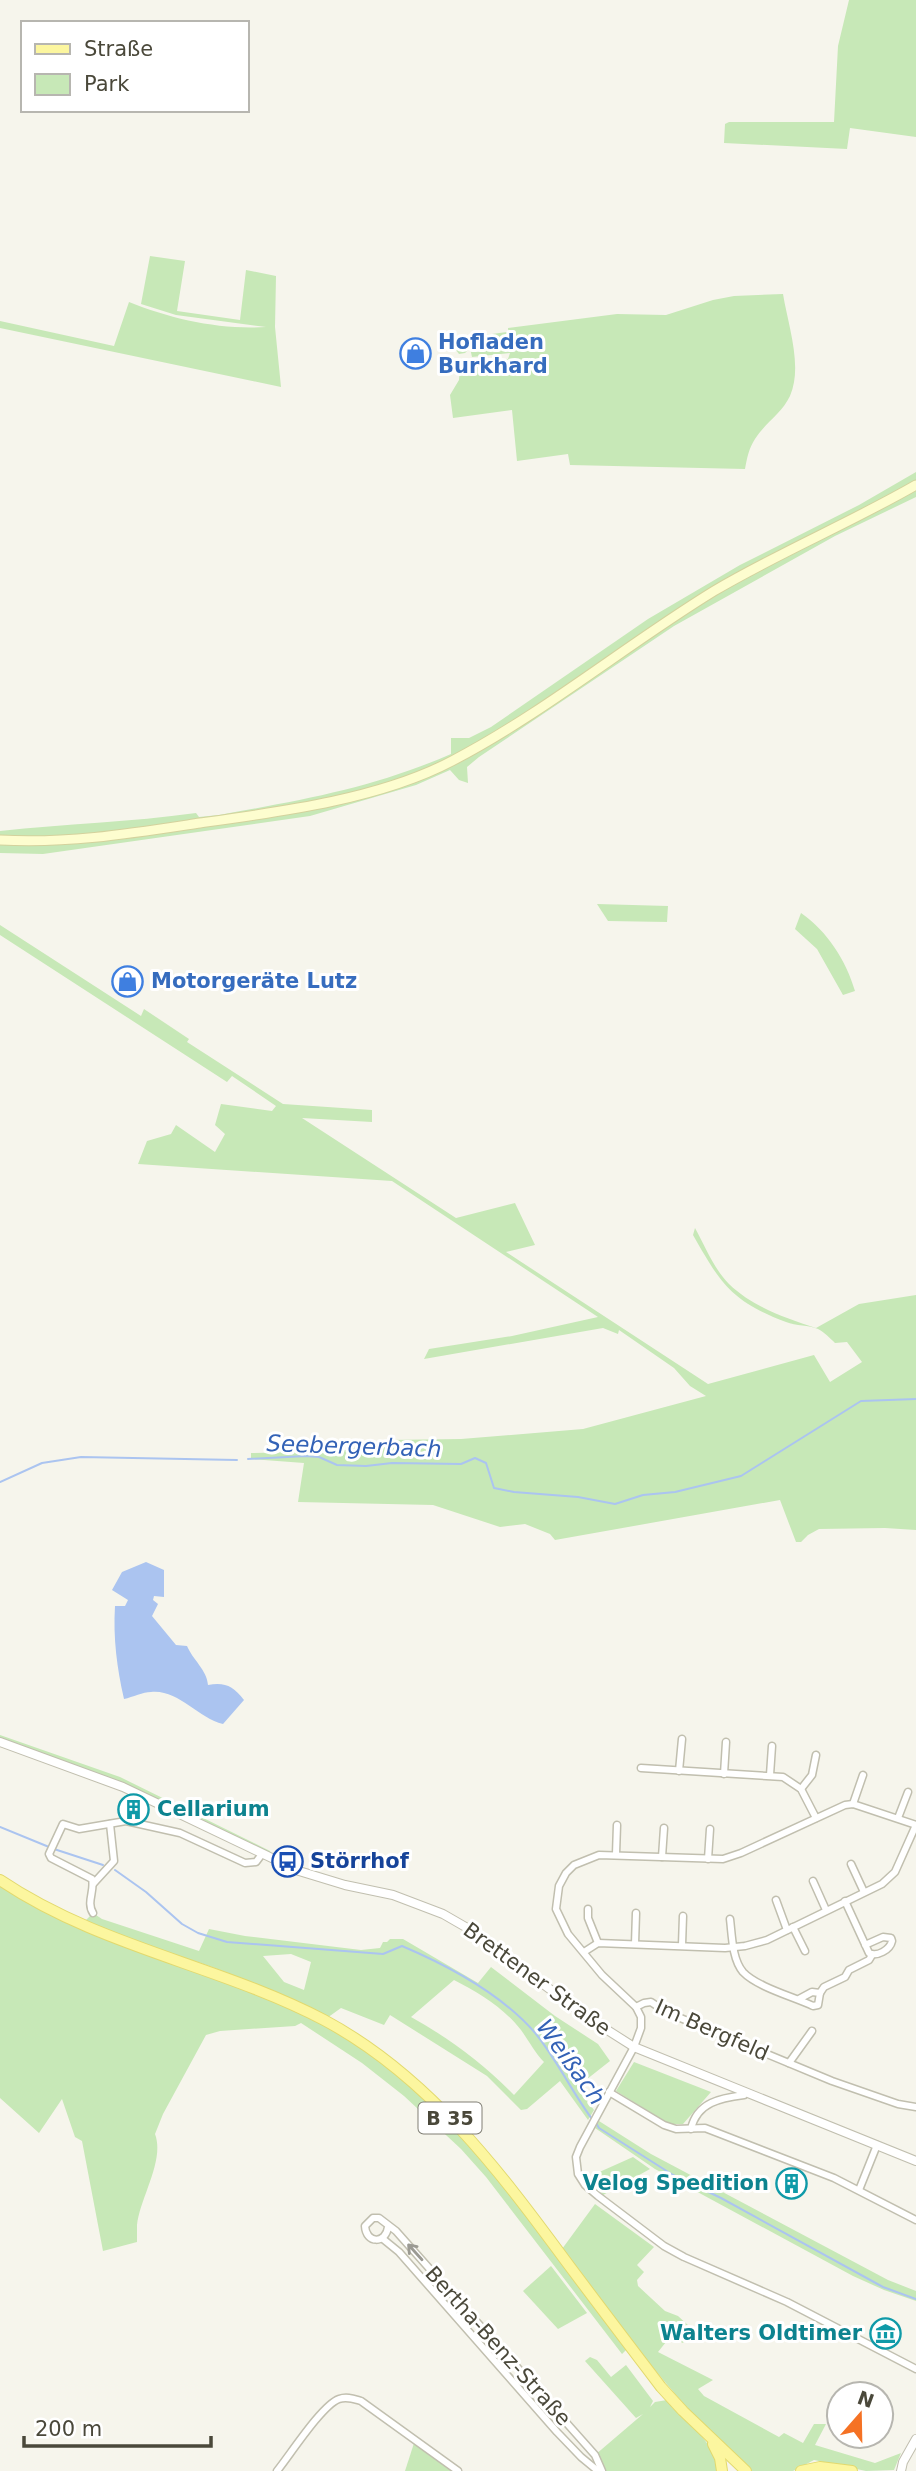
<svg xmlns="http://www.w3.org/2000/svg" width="916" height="2471" font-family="'DejaVu Sans',sans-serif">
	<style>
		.green { fill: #c7e8b7; fill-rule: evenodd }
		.water { fill: #abc4f0 }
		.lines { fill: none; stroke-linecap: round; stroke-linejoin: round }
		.stream { stroke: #abc4f0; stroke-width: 2 }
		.minor-casing { stroke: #c1bfaf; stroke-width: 9 }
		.tertiary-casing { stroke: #c1bfaf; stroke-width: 10 }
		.secondary-casing { stroke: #d4d29d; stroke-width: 11 }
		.primary-casing { stroke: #e2d96e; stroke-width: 12 }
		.minor { stroke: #fff; stroke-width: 6 }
		.tertiary { stroke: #fff; stroke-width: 8 }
		.secondary { stroke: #fdfdcf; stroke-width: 9 }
		.primary { stroke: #fcf69f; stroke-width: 10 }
		.oneway { stroke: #9b9a93 }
		.labels { text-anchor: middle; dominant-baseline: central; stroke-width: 6; stroke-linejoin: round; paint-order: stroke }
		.shield { fill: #fff; stroke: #807f75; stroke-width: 2 }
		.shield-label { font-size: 19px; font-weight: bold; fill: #4a483a }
		.shop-label { font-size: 21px; font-weight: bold; fill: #366cbe; stroke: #fff; text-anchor: start }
		.culture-label { font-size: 21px; font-weight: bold; fill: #0d838f; stroke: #fff; text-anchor: end }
		.transit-label { font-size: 21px; font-weight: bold; fill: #164399; stroke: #fff; text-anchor: start }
		.street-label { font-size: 21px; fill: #4a483a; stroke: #fff }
		.water-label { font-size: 23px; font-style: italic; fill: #3362b6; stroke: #fff }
	</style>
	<rect width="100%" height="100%" fill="#f6f5ec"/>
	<g class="green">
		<polygon points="849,0 916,0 916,137 850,128 847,149 724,143 725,124 729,122 834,122 838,46"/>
		<path d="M 150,256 L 185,261 L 177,311 L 240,320 L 246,270 L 276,276 L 275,327 L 281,387 L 0,328 L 0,321 L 114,346 L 129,302 C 171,319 220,330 266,327 L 176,315 L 141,304 Z"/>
		<path d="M 783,294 C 788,325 803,366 790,396 C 782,413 765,423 755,439 C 749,448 747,458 745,469 L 570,465 L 568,454 L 517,461 L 512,410 L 453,418 L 450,395 L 459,380 L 460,366 L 508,359 L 510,353 L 472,357 L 470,348 L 465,353 L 459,354 L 453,346 L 459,338 L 464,338 L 469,342 L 469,337 L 507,332 L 510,352 L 508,328 L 617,314 L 666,315 L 713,300 L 734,296 Z"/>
		<path d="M 916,472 L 916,497 L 835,536 L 674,626 L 479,757 L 467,767 L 468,783 L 459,780 L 450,770 L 416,785 L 310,816 L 43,854 L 0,853 L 0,840 C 63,844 124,835 186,826 C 276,813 366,799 450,762 L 450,759 L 413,775 L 361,792 L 289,807 L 81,836 L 31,838 L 0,836 L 0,831 C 65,824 131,822 196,813 L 199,817 L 219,815 C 302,800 373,788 451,754 L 451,738 L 469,738 L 491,727 L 648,619 L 740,565 L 859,505 Z"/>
		<polygon points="597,904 668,906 667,922 608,921"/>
		<path d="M 801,913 C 827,931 846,960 855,991 L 843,995 L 817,949 L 795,929 Z"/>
		<path d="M 0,925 L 141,1016 L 144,1009 L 189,1039 L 187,1042 L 283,1104 L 372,1110 L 372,1122 L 302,1118 L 456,1218 L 515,1203 L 535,1245 L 506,1252 L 708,1384 L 814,1355 L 830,1382 L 862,1362 L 847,1342 L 835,1343 C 830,1338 824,1332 818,1329 C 809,1325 796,1326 786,1322 C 731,1301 721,1284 693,1235 L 695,1228 C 705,1246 714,1269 729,1284 C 753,1307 785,1318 816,1328 L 859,1304 L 916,1295 L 916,1530 L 885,1528 L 819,1529 L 808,1535 L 801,1542 L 796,1542 L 780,1500 L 555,1540 L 550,1534 L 525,1524 L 500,1527 L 433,1505 L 298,1502 L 304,1463 L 251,1459 L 251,1453 L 341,1451 L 387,1440 L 461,1439 L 583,1429 L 706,1396 L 690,1386 L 674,1368 L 619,1330 L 618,1334 L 603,1328 L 424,1359 L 429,1349 L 512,1336 L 598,1317 L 392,1181 L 138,1164 L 147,1141 L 171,1134 L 176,1125 L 215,1152 L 225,1134 L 215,1125 L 221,1104 L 272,1111 L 276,1106 L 232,1076 L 227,1082 L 0,935 Z"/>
		<polygon points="0,1735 120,1777 270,1851 271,1854 135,1789 0,1738"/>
		<path d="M 0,1880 L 84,1922 L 93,1913 L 102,1919 L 199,1951 L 209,1929 L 245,1936 L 361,1950 L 380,1948 L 383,1942 L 387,1942 L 390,1939 L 403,1939 L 478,1983 L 491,1967 L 555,2016 L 598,2044 L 610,2061 L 577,2087 L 594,2110 L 588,2120 L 560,2081 L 527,2109 L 521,2110 L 487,2076 L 390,2015 L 384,2025 L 341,2008 L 327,2018 C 284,1995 241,1977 195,1961 L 193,1969 C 238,1986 283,2002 325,2026 C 456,2100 539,2231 627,2349 L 622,2354 L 486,2177 L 461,2149 L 404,2096 L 362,2063 L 301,2023 L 295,2026 L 220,2031 L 206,2035 L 163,2114 L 155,2134 C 165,2160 140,2198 137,2225 C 137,2230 137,2236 137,2242 L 103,2251 L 82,2141 L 75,2137 L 62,2099 L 39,2133 L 0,2098 ZM 291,1954 L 311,1962 L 304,1990 L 284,1982 L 263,1956 ZM 454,1980 C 479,1993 503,2007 521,2030 C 529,2041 535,2053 544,2062 L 514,2095 C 484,2064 449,2038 411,2017 Z"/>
		<polygon points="634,2062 711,2092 683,2124 669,2124 616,2091"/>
		<polygon points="599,2121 651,2154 888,2280 916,2291 916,2301 884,2290 853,2276 655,2169 595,2128"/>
		<polygon points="633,2157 650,2169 603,2195 586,2178"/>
		<path d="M 595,2204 L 654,2247 L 637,2265 L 644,2272 L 637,2280 L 638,2286 L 665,2311 L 678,2316 L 689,2326 L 689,2332 L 683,2343 L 670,2337 L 658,2352 L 713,2380 L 698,2389 L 704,2396 L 779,2437 L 784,2433 L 803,2443 L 814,2424 L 826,2424 L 815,2445 L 875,2463 L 901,2453 L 894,2470 L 866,2471 L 814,2460 L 793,2471 L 752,2471 C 722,2443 691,2414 665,2382 C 628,2339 595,2294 562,2249 Z"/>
		<polygon points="551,2266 587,2313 558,2329 523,2291"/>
		<path d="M 590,2357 L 597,2360 L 611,2377 L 626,2365 L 653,2401 L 650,2407 L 655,2402 L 667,2400 C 687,2420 715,2443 718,2471 L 602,2471 L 595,2455 L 643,2414 L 636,2418 L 585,2361 Z"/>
		<polygon points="415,2440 458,2471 405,2471"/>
	</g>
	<path class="water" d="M 146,1562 L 164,1570 L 164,1597 L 154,1596 L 153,1600 L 158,1604 L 152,1616 L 176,1645 L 187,1646 C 193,1660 207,1670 208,1685 C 225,1682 233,1686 244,1700 L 223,1724 C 198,1718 178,1689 151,1692 C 143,1692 133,1697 124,1699 C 117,1668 113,1638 115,1606 L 125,1606 L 128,1600 L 112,1590 L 122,1572 Z"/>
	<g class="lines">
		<g class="stream">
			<polyline points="248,1459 306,1456 319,1457 337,1465 366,1466 392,1463 461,1464 475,1458 486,1463 494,1488 514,1492 578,1497 615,1504 643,1495 675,1492 741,1476 861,1401 916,1399"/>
			<polyline points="0,1482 42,1463 81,1457 237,1460"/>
			<polyline points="0,1827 49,1847"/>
			<polyline points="54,1849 103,1865"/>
			<path d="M 115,1870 L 146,1892 L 182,1924 L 198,1933 L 227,1942 L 383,1954 L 402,1946 C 449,1966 502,1994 536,2034 C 557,2060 572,2092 592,2119"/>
			<polyline points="596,2123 599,2128 673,2175 721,2198 883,2287 916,2299"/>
		</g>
		<defs>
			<g id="minor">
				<polyline points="641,1768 783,1777 801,1789 816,1818"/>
				<polyline points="679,1771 682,1739"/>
				<polyline points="724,1774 726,1742"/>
				<polyline points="770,1775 772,1746"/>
				<polyline points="801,1789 812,1775 816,1755"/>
				<polyline points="853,1804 863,1775"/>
				<polyline points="898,1818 908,1792"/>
				<polyline points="616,1854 617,1825"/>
				<polyline points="662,1857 664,1828"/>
				<polyline points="708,1859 710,1829"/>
				<polyline points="851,1864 864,1892"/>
				<polyline points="813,1881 826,1910"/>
				<polyline points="93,1884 114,1861 110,1824"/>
				<polyline points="776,1900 787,1930"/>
				<path d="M 845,1901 L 869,1953 C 877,1957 890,1950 892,1941 L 891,1938 L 883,1937 L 865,1945"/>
				<polyline points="588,1909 588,1918 598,1943"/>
				<path d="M 93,1913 C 86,1902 95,1891 92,1879 L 51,1858 L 49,1854 L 63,1824 L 79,1829 L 126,1821 L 180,1833 L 245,1863 L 256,1862 L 262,1854"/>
				<path d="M 730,1919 C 732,1935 732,1959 743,1972 C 757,1987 794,1997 813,2006 L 818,2005 L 820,1993 L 812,1992 L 799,1999"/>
				<polyline points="793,1927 805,1951"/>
				<polyline points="635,1944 636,1913"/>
				<polyline points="682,1945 683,1916"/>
				<polyline points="584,1952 598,1943 725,1948 745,1946 767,1940 882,1884 895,1872 916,1825 853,1804 845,1805 741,1853 723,1859 599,1855 574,1865 566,1873 559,1886 556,1909 568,1934 602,1975 636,2007 641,2017 641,2028 634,2047 580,2147 576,2157 578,2174 585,2185 598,2196 664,2246 684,2257 787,2302 916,2369"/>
				<polyline points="820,1993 824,1987 845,1977 849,1970 869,1960 872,1955"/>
				<polyline points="636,2007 644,2003 651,2002 666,2012 832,2081 898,2104 916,2107"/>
				<polyline points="789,2063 812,2031"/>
				<polyline points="609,2092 664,2125 676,2129 705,2128 834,2178 916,2220"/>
				<path d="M 691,2129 C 697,2102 721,2098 744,2095 L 745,2092"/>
				<polyline points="859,2190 877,2145"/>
				<path d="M 388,2227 C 386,2244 366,2244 365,2226 L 373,2218 L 379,2218 L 396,2231 L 595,2455 L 602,2471"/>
				<polyline points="383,2239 399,2252 557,2432 581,2457 598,2471"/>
				<path d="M 277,2471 C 290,2455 322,2405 339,2399 C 347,2396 354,2399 361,2401 L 458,2471"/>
			</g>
			<g id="tertiary">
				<polyline points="0,1742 123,1787 299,1871 345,1885 393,1895 443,1914 469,1929 590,2019 634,2047 916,2161"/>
				<polyline points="901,2471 903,2462 916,2439"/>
			</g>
			<path id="secondary" d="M 0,840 C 68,844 134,833 200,823 C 280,812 380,799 452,761 C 544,713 626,645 714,591 C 780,552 850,523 916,485"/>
			<g id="primary">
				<path d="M 0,1880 C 99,1947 219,1965 324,2020 C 427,2075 498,2169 565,2260 C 597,2303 629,2345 661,2387 L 683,2411 L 746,2471"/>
				<polyline points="713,2444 720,2458 722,2471"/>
				<polyline points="801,2471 820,2467 852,2471"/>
			</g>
		</defs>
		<use href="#minor" class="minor-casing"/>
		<use href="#tertiary" class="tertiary-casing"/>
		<use href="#secondary" class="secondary-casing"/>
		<use href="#primary" class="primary-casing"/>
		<use href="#minor" class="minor"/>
		<use href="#tertiary" class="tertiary"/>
		<use href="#secondary" class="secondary"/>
		<use href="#primary" class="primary"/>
	</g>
	<defs><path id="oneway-shaft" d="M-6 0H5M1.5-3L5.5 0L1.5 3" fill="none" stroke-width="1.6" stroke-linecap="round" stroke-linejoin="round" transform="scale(1.75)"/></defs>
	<use class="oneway" href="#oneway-shaft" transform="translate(415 2252) rotate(-132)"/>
	<defs>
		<symbol id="shop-ring" viewBox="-11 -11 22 22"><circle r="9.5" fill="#fff" stroke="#3f7fe0" stroke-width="1.5"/><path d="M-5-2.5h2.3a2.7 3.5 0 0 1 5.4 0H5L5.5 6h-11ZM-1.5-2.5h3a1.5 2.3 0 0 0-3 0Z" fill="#3f7fe0"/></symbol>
		<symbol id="building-ring" viewBox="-11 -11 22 22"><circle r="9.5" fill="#fff" stroke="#0f9aa8" stroke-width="1.5"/><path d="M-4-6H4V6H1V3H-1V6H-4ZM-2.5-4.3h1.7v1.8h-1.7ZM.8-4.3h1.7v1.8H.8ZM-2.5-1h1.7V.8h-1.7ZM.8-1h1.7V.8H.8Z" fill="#0f9aa8"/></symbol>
		<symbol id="bus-ring" viewBox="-11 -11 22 22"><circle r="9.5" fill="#fff" stroke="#1a4fb4" stroke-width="1.5"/><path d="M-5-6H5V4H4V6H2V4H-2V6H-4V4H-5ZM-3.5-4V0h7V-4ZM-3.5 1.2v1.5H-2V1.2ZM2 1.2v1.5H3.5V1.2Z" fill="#1a4fb4"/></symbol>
		<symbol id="museum-ring" viewBox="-11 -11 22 22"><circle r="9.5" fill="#fff" stroke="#0f9aa8" stroke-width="1.5"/><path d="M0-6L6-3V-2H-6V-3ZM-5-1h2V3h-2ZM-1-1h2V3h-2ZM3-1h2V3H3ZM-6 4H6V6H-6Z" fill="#0f9aa8"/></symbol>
	</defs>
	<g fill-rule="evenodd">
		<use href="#shop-ring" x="398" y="336" width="35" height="35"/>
		<use href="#shop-ring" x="110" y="964" width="35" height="35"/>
		<use href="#building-ring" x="116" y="1792" width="35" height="35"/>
		<use href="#bus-ring" x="270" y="1844" width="35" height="35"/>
		<use href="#building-ring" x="774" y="2166" width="35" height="35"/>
		<use href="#museum-ring" x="868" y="2316" width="35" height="35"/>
	</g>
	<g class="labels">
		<rect class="shield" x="418.5" y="2102.5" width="63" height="31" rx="5"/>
		<g class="shield-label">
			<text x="450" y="2118">B 35</text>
		</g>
		<g class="shop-label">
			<text x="438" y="342">Hofladen<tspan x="438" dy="24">Burkhard</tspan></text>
			<text x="151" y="981">Motorgeräte Lutz</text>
		</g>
		<g class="culture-label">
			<text x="157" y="1809" text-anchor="start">Cellarium</text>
			<text x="769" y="2183">Velog Spedition</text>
			<text x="862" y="2333">Walters Oldtimer</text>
		</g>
		<g class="transit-label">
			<text x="310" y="1861">Störrhof</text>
		</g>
		<g class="street-label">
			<text transform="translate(537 1979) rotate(36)">Brettener Straße</text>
			<text transform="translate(712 2030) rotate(24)">Im Bergfeld</text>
			<text transform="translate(498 2346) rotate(48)">Bertha-Benz-Straße</text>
		</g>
		<g class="water-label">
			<text transform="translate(354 1446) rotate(2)">Seebergerbach</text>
			<text transform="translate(571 2062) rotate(54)">Weißach</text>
		</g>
	</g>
	<rect x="21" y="21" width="228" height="91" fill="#ffffff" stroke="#b7b6b0" stroke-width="2"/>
	<rect x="35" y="44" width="35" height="10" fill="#fcf69f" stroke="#b7b6b0" stroke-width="2"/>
	<text x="84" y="56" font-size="21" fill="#4a483a">Straße</text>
	<rect x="35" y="74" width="35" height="21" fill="#c7e8b7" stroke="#b7b6b0" stroke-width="2"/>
	<text x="84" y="91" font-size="21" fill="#4a483a">Park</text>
	<g transform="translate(860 2415) rotate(20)"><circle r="33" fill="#ffffff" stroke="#b7b6b0" stroke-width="2"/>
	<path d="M0-5L12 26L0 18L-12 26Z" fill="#f57224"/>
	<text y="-10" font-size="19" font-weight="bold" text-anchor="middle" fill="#4a483a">N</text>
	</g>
	<path d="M24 2436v10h187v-10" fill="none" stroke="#4a483a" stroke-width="3.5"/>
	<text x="35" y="2436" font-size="21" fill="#4a483a" stroke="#ffffff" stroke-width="5" paint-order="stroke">200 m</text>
</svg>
